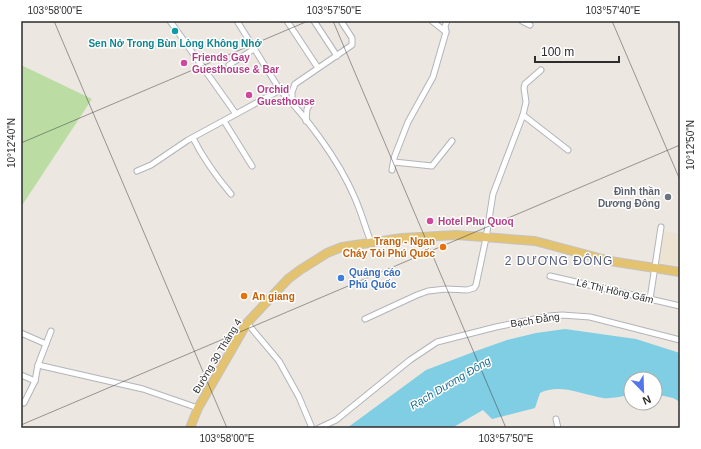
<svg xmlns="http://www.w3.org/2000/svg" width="701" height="449" font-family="Arial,sans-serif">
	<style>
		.education { fill: #ece3d3 }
		.green { fill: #bbdda4 }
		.water { fill: #80cee3 }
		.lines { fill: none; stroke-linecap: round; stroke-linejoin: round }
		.street-casing { stroke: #b2b4bc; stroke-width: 7 }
		.primary-casing { stroke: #c4c4c4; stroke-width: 10 }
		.street { stroke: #fff; stroke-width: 5 }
		.primary { stroke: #e3c270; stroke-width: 8 }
		.ticks { fill: none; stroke: #2d2d2d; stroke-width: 1; stroke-opacity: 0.45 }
		.culture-dot { fill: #0f9aa8; stroke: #fff; stroke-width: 1.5 }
		.hotel-dot { fill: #d1479c; stroke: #fff; stroke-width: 1.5 }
		.worship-dot { fill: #6b7280; stroke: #fff; stroke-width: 1.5 }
		.food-dot { fill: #e8710a; stroke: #fff; stroke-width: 1.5 }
		.shop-dot { fill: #3f7fe0; stroke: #fff; stroke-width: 1.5 }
		.labels { text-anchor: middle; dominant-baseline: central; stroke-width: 3; stroke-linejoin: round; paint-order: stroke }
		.culture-label { font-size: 10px; font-weight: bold; fill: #0d838f; stroke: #fff }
		.hotel-label { font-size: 10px; font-weight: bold; fill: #b23c85; stroke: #fff; text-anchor: start }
		.worship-label { font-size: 10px; font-weight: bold; fill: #5b616d; stroke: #fff; text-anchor: end }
		.food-label { font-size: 10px; font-weight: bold; fill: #c56008; stroke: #fff; text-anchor: end }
		.shop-label { font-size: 10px; font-weight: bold; fill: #366cbe; stroke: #fff; text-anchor: start }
		.street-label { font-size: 10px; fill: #2d2d2d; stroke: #fff }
		.water-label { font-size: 11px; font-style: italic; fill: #1c7092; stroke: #fff }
		.quarter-label { font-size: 12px; letter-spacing: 1px; fill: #515b7a; stroke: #fff }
		.neatline { fill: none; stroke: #2d2d2d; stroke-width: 1.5 }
		.ticks-label { font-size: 10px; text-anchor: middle; fill: #2d2d2d }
	</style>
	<rect width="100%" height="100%" fill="#ede7e1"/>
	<polygon class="education" points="662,231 680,234 680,266 658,263"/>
	<polygon class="green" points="21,65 92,99 21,207"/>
	<path class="water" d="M 565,329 L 636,339 L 680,353 L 680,402 L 673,398 L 655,394 L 655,379 L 631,379 L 631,395 C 622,396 612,399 603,398 C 583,395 560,383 540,393 L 535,408 L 492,419 L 483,410 L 452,428 L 347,428 L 426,370 L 476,351 L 507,340 L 536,333 Z"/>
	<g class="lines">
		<defs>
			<g id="street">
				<path d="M 170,21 L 236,114 L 280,90 C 307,118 338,159 354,196 C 361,211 365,227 371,242"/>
				<polyline points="237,21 280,90"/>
				<polyline points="287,21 318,68"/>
				<polyline points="314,21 337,56"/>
				<polyline points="432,21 446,32"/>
				<polyline points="522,21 530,25"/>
				<polyline points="229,65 254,49"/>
				<polyline points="292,103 292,92 295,84 352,45 352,38 341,21"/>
				<polyline points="523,115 526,102 524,88 525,84 541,70"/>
				<polyline points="224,121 252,166"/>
				<polyline points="306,121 307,109 312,101"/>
				<path d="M 193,138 C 204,160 215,175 231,194"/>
				<polyline points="394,162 432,166 452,141"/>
				<polyline points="392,170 394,158 408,122 433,77 446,32 445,26 447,21"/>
				<polyline points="137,171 151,165 188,140 236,114"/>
				<polyline points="550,276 680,306"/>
				<polyline points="650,299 661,227"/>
				<polyline points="365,319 417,295 428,291 446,289 467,290 474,288 476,285 486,238 493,194 523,115 568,150"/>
				<polyline points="247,323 279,361 299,397 312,428"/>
				<polyline points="21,333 46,344 38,365 35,381 24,403"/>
				<polyline points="46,344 51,331"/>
				<polyline points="38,365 143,389 198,408"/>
				<polyline points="21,375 35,381"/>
				<polyline points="556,419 558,428"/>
				<polyline points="319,428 336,420 410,360 437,342 496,327 549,316 562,315 590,317 680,340"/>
			</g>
			<polyline id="primary" points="190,428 198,408 247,323 288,279 300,270 327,253 342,247 402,238 456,235 535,241 610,261 680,272"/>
		</defs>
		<use href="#street" class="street-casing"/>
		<use href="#primary" class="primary-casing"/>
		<use href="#street" class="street"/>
		<use href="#primary" class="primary"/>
	</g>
	<path class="ticks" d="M 54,21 L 227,428M 333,21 L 506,428M 612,21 L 680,180M 21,143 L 308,21M 21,425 L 680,145M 677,428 L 680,427"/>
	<circle class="culture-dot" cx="175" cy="31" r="4"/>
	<g class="hotel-dot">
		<circle cx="184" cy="63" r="4"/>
		<circle cx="249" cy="95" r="4"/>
		<circle cx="430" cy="221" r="4"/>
	</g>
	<circle class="worship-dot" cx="668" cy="197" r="4"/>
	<g class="food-dot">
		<circle cx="443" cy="247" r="4"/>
		<circle cx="244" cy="296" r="4"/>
	</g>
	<circle class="shop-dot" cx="341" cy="278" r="4"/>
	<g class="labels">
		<g class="culture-label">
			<text x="175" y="43">Sen Nở Trong Bùn Lòng Không Nhớ</text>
		</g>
		<g class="hotel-label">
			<text x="192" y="57">Friends Gay<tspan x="192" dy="12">Guesthouse &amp; Bar</tspan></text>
			<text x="257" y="89">Orchid<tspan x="257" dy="12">Guesthouse</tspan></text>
			<text x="438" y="221">Hotel Phu Quoq</text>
		</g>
		<g class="worship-label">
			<text x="660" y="191">Đình thần<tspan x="660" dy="12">Dương Đông</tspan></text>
		</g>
		<g class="food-label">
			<text x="435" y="241">Trang - Ngan<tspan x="435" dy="12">Cháy Tỏi Phú Quốc</tspan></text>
			<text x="252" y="296" text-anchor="start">An giang</text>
		</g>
		<g class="shop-label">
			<text x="349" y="272">Quảng cáo<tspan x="349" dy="12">Phú Quốc</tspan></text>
		</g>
		<g class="street-label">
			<text transform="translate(615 291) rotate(13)">Lê Thị Hồng Gấm</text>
			<text transform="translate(535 320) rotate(-9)">Bạch Đằng</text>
			<text transform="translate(217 356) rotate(-59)">Đường 30 Tháng 4</text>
		</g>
		<g class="water-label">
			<text transform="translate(450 383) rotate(-31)">Rạch Dương Đông</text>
		</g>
		<g class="quarter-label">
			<text x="559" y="261">2 DƯƠNG ĐÔNG</text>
		</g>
	</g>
	<rect width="701" height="449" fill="none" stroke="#ffffff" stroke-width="44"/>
	<g transform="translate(643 391) rotate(157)"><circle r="19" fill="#ffffff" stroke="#ababab"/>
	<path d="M0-3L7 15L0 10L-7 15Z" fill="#5377e8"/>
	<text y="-6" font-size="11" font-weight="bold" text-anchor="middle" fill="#2d2d2d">N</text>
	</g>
	<path d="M535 56v6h84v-6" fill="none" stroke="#2d2d2d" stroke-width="2"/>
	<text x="541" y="56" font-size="12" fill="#2d2d2d" stroke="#ffffff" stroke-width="3" paint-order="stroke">100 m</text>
	<rect x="22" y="22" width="657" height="405" class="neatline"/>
	<g class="ticks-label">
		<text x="55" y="14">103°58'00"E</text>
		<text x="334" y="14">103°57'50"E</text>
		<text x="613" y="14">103°57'40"E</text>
		<text transform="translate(11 143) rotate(-90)" y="4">10°12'40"N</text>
		<text transform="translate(690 145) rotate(-90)" y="4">10°12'50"N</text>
		<text x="227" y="442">103°58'00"E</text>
		<text x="506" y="442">103°57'50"E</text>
	</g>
</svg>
